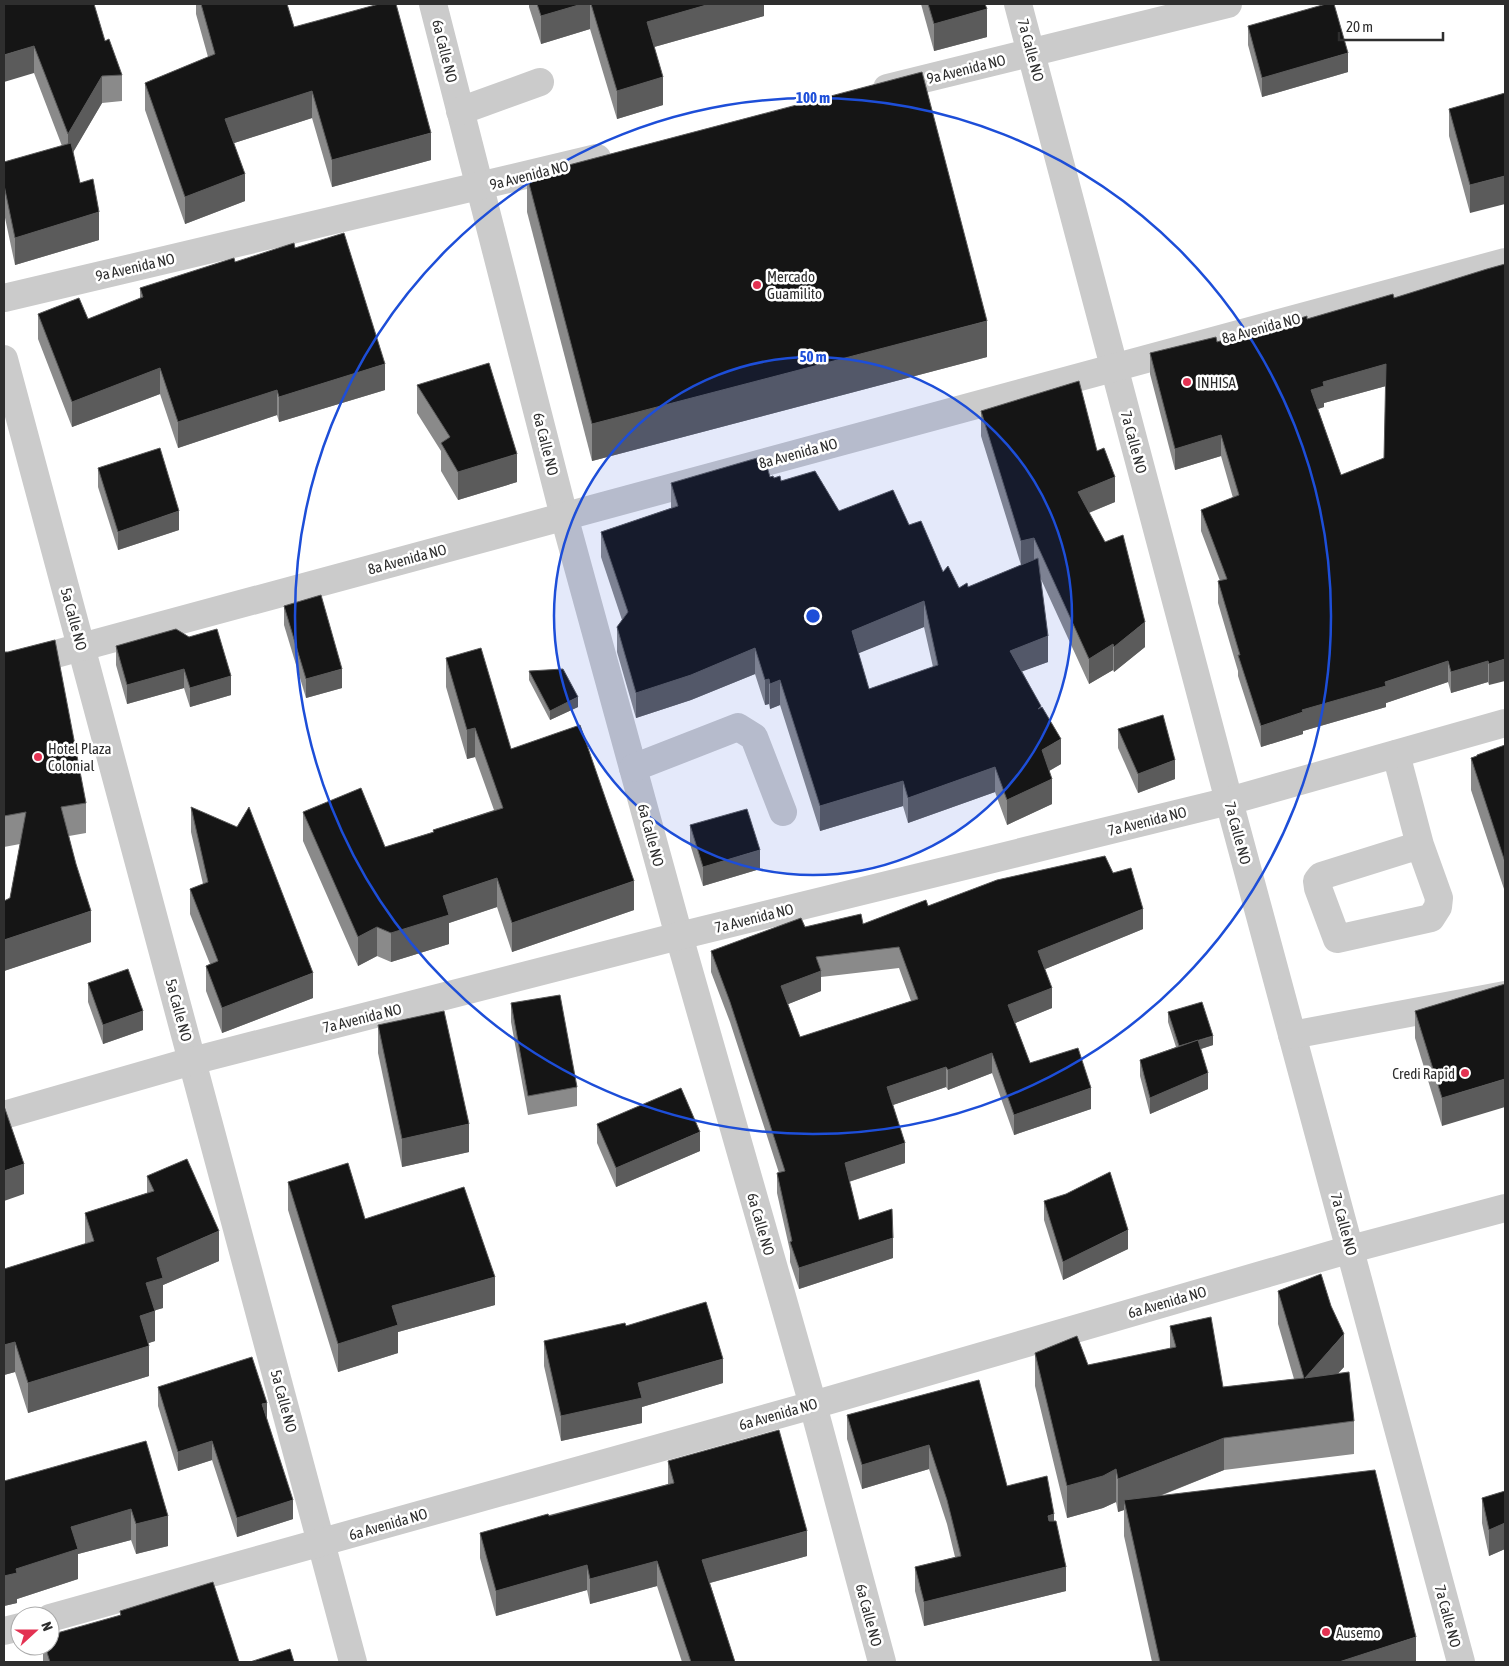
<svg xmlns="http://www.w3.org/2000/svg" width="1509" height="1666" font-family="'Asap Condensed',sans-serif">
	<style>
		.lines { fill: none; stroke-linecap: round; stroke-linejoin: round }
		.minor { stroke: #cbcbcb; stroke-width: 28 }
		.wall { fill: #8a8a8a; fill-rule: evenodd }
		.shaded-wall { fill: #5b5b5b }
		.building { fill: #151515; stroke: #5b5b5b; fill-rule: evenodd }
		.ring { fill: none; stroke: #1d4ed8; stroke-width: 2.5 }
		.poi-dot { fill: #e33252; stroke: #fff; stroke-width: 2 }
		.labels { text-anchor: middle; dominant-baseline: central; stroke-width: 5; stroke-linejoin: round; paint-order: stroke }
		.street-label { font-size: 15px; fill: #2e2e2e; stroke: #fff }
		.poi-label { font-size: 15px; fill: #2e2e2e; stroke: #fff; text-anchor: start }
		.centre { fill: #1d4ed8; stroke: #fff; stroke-width: 2.5 }
		.ring-label { font-size: 15px; text-anchor: middle; font-weight: bold; fill: #1d4ed8; stroke: #fff; stroke-width: 5; stroke-linejoin: round; paint-order: stroke }
	</style>
	<rect width="100%" height="100%" fill="#fff"/>
	<g class="lines">
		<g class="minor">
			<polyline points="433,4 564,516 679,936 813,1405 882,1662"/>
			<polyline points="1018,4 1229,801 1461,1662"/>
			<polyline points="887,88 1228,4"/>
			<polyline points="460,111 540,82"/>
			<polyline points="4,298 597,158"/>
			<polyline points="4,359 353,1662"/>
			<polyline points="4,668 1505,262"/>
			<polyline points="1396,754 1420,845 1439,898 1438,907 1431,918 1337,939 1318,888 1317,881 1321,876 1420,845"/>
			<polyline points="633,768 738,727 754,737 783,812"/>
			<polyline points="1292,1035 1505,995"/>
			<polyline points="4,1115 192,1061 679,936 1229,801 1505,723"/>
			<polyline points="50,1618 813,1405 1351,1249 1505,1208"/>
			<polyline points="4,1631 20,1627"/>
		</g>
	</g>
	<g class="wall">
		<polygon points="4,4 105,41 122,75 122,101 102,103 73,152 80,183 99,240 15,265 4,213 4,162 62,146 34,73"/>
		<polygon points="196,4 287,4 294,27 431,160 332,187 312,118 234,143 245,201 185,224 145,110 145,83 208,57 196,14"/>
		<polygon points="529,4 764,4 764,16 654,47 663,105 617,119 590,29 541,44 529,7"/>
		<polygon points="921,4 985,4 987,37 934,51"/>
		<polygon points="1248,26 1348,72 1262,97 1248,45"/>
		<polygon points="1505,93 1470,213 1449,136 1449,109"/>
		<polygon points="527,176 987,357 592,461 527,212"/>
		<polygon points="295,248 385,390 279,422 277,415 178,448 160,394 72,427 38,339 38,314 88,319 140,299 140,288 235,262"/>
		<path d="M 1505,264 L 1489,685 L 1488,682 L 1451,693 L 1448,682 L 1386,703 L 1386,707 L 1303,731 L 1303,734 L 1261,747 L 1238,676 L 1238,671 L 1218,603 L 1218,581 L 1220,581 L 1201,531 L 1201,510 L 1233,498 L 1221,456 L 1175,470 L 1150,374 L 1150,353 L 1217,342 L 1249,335 L 1307,319 L 1394,298 ZM 1386,386 L 1384,458 L 1341,475 L 1318,409 L 1324,407 L 1324,403 Z"/>
		<polygon points="417,385 517,482 458,500 441,471 441,451 417,413"/>
		<path d="M 981,411 L 1097,451 L 1115,502 L 1089,513 L 1145,647 L 1114,672 L 1113,670 L 1089,684 L 1040,577 L 1048,662 L 1022,671 L 1041,707 L 1061,764 L 1049,771 L 1052,804 L 1007,825 L 995,792 L 908,823 L 903,806 L 820,831 L 780,705 L 770,709 L 769,704 L 765,705 L 755,674 L 691,700 L 636,718 L 617,652 L 617,627 L 622,620 L 601,557 L 601,532 L 671,508 L 671,483 L 770,477 L 781,481 L 839,511 L 909,525 L 943,572 L 959,588 L 968,587 L 1021,565 L 981,436 ZM 924,627 L 933,667 L 869,689 L 858,653 Z"/>
		<polygon points="98,468 179,530 118,550 98,487"/>
		<polygon points="284,606 342,688 306,698 284,625"/>
		<polygon points="116,646 231,676 231,695 190,707 184,688 127,704 116,665"/>
		<polygon points="4,652 86,803 86,833 69,836 91,942 4,971 4,901 10,898 20,844 4,847"/>
		<polygon points="446,658 511,749 634,910 512,952 497,907 449,923 449,944 391,962 377,956 358,966 303,841 303,812 385,847 433,832 433,830 494,810 475,757 467,759 446,687"/>
		<polygon points="529,671 578,707 550,720 529,680"/>
		<polygon points="1118,729 1175,779 1138,793 1118,748"/>
		<polygon points="1505,745 1505,930 1504,925 1504,893 1505,892 1471,790 1471,758"/>
		<polygon points="191,807 313,998 222,1033 206,991 206,966 210,964 190,914 190,889 203,884 191,832"/>
		<polygon points="690,825 760,869 703,886 690,844"/>
		<path d="M 1113,873 L 1143,929 L 1045,969 L 1052,1008 L 1015,1023 L 1030,1063 L 1091,1109 L 1014,1135 L 992,1073 L 948,1090 L 946,1087 L 893,1105 L 905,1163 L 849,1182 L 859,1220 L 893,1258 L 799,1289 L 790,1262 L 790,1251 L 777,1193 L 777,1173 L 779,1173 L 730,1022 L 711,972 L 711,951 L 805,927 L 863,924 L 928,906 ZM 899,968 L 911,1001 L 800,1037 L 788,1004 L 821,991 L 821,977 Z"/>
		<polygon points="88,983 143,1030 103,1044 88,1002"/>
		<polygon points="1505,984 1442,1126 1415,1038 1415,1011"/>
		<polygon points="511,1003 577,1087 577,1106 528,1115 511,1022"/>
		<polygon points="1168,1012 1213,1045 1201,1049 1208,1089 1150,1114 1140,1076 1140,1060 1176,1047 1168,1022"/>
		<polygon points="378,1025 469,1152 402,1167 378,1053"/>
		<polygon points="597,1124 700,1151 616,1187 597,1143"/>
		<polygon points="147,1176 219,1261 163,1285 163,1308 155,1310 155,1341 148,1343 149,1376 28,1413 15,1372 4,1375 4,1269 85,1244 85,1213 147,1193"/>
		<polygon points="288,1182 365,1219 495,1305 398,1332 398,1353 338,1372 288,1210"/>
		<polygon points="1044,1201 1128,1249 1063,1280 1044,1220"/>
		<polygon points="1278,1291 1344,1367 1337,1374 1354,1421 1354,1454 1224,1470 1160,1496 1416,1662 1152,1662 1124,1536 1124,1510 1118,1512 1116,1502 1103,1508 1067,1518 1035,1386 1035,1353 1088,1365 1170,1349 1170,1326 1223,1387 1294,1379 1278,1324"/>
		<polygon points="626,1326 723,1383 642,1407 642,1423 561,1441 544,1366 544,1341"/>
		<polygon points="979,1380 1007,1486 1054,1521 1066,1591 924,1626 915,1591 915,1567 955,1557 947,1524 929,1469 862,1489 847,1439 847,1415"/>
		<polygon points="158,1387 267,1419 293,1519 237,1537 212,1460 178,1471 158,1406"/>
		<polygon points="146,1441 168,1546 136,1554 131,1540 78,1554 78,1579 17,1599 17,1603 4,1606"/>
		<polygon points="668,1461 807,1556 710,1583 735,1662 682,1662 657,1586 590,1604 587,1590 496,1616 480,1558 480,1533 668,1484"/>
		<polygon points="1505,1491 1505,1549 1489,1556 1482,1523 1482,1498"/>
		<polygon points="120,1611 239,1662 43,1662 43,1646 50,1646 120,1615"/>
	</g>
	<g class="shaded-wall">
		<polygon points="582,4 590,4 590,29 541,44 541,16"/>
		<polygon points="710,4 764,4 764,16 647,49 647,22"/>
		<polygon points="987,9 987,37 934,51 934,24"/>
		<polygon points="34,46 34,73 4,82 4,55"/>
		<polygon points="1348,53 1348,72 1262,97 1262,78"/>
		<polygon points="102,76 102,103 68,161 68,134"/>
		<polygon points="663,77 663,105 617,119 617,91"/>
		<polygon points="312,91 312,118 225,146 225,119"/>
		<polygon points="431,133 431,160 332,187 332,160"/>
		<polygon points="245,174 245,201 185,224 185,197"/>
		<polygon points="1505,176 1505,204 1470,213 1470,185"/>
		<polygon points="99,212 99,240 15,265 15,238"/>
		<polygon points="987,321 987,357 592,461 592,424"/>
		<polygon points="385,364 385,390 279,422 279,397"/>
		<polygon points="1386,364 1386,386 1324,403 1324,407 1311,411 1311,390 1323,382"/>
		<polygon points="160,368 160,394 72,427 72,402"/>
		<polygon points="277,390 277,415 178,448 178,422"/>
		<polygon points="1221,435 1221,456 1175,470 1175,449"/>
		<polygon points="517,454 517,482 458,500 458,472"/>
		<polygon points="1115,477 1115,502 1078,517 1078,492"/>
		<polygon points="179,511 179,530 118,550 118,532"/>
		<polygon points="1034,538 1034,563 1021,567 1021,541"/>
		<polygon points="924,601 924,627 852,656 852,631"/>
		<polygon points="1145,622 1145,647 1114,672 1114,647"/>
		<polygon points="1048,636 1048,662 1010,676 1010,651"/>
		<polygon points="1113,644 1113,670 1089,684 1089,659"/>
		<polygon points="755,648 755,674 691,700 636,718 636,693"/>
		<polygon points="1505,659 1505,681 1489,685 1489,664"/>
		<polygon points="1448,661 1448,682 1386,703 1386,707 1303,731 1303,734 1261,747 1261,726 1302,710"/>
		<polygon points="1488,661 1488,682 1451,693 1451,672"/>
		<polygon points="184,669 184,688 127,704 127,685"/>
		<polygon points="342,669 342,688 306,698 306,679"/>
		<polygon points="231,676 231,695 190,707 190,688"/>
		<polygon points="769,679 769,704 765,705 765,680"/>
		<polygon points="780,680 780,705 770,709 770,684"/>
		<polygon points="578,697 578,707 550,720 550,711"/>
		<polygon points="475,728 475,757 467,759 467,730"/>
		<polygon points="1061,739 1061,764 1042,775 1042,750"/>
		<polygon points="1175,760 1175,779 1138,793 1138,774"/>
		<polygon points="995,767 995,792 908,823 908,798"/>
		<polygon points="1052,779 1052,804 1007,825 1007,800"/>
		<polygon points="903,781 903,806 820,831 820,806"/>
		<polygon points="760,850 760,869 703,886 703,867"/>
		<polygon points="497,878 497,907 449,923 449,944 391,962 391,933 443,896"/>
		<polygon points="634,881 634,910 512,952 512,923"/>
		<polygon points="1143,909 1143,929 1038,972 1038,951"/>
		<polygon points="91,911 91,942 4,971 4,940"/>
		<polygon points="377,927 377,956 358,966 358,937"/>
		<polygon points="821,971 821,991 781,1007 781,986"/>
		<polygon points="313,973 313,998 222,1033 222,1008"/>
		<polygon points="1052,988 1052,1008 1008,1026 1008,1005"/>
		<polygon points="143,1011 143,1030 103,1044 103,1025"/>
		<polygon points="1213,1036 1213,1045 1179,1056 1179,1047"/>
		<polygon points="992,1053 992,1073 948,1090 948,1070"/>
		<polygon points="946,1067 946,1087 887,1107 887,1087"/>
		<polygon points="1208,1073 1208,1089 1150,1114 1150,1098"/>
		<polygon points="1505,1079 1505,1107 1442,1126 1442,1098"/>
		<polygon points="1091,1088 1091,1109 1014,1135 1014,1115"/>
		<polygon points="469,1124 469,1152 402,1167 402,1139"/>
		<polygon points="700,1132 700,1151 616,1187 616,1168"/>
		<polygon points="905,1143 905,1163 845,1183 845,1163"/>
		<polygon points="24,1164 24,1194 4,1201 4,1171"/>
		<polygon points="1128,1230 1128,1249 1063,1280 1063,1262"/>
		<polygon points="219,1231 219,1261 163,1285 163,1308 146,1313 146,1283 157,1258"/>
		<polygon points="893,1238 893,1258 799,1289 799,1268"/>
		<polygon points="495,1277 495,1305 398,1332 398,1353 338,1372 338,1344 392,1306"/>
		<polygon points="155,1311 155,1341 140,1346 140,1316"/>
		<polygon points="1344,1334 1344,1367 1305,1410 1305,1378"/>
		<polygon points="15,1342 15,1372 4,1375 4,1345"/>
		<polygon points="149,1346 149,1376 28,1413 28,1383"/>
		<polygon points="723,1359 723,1383 642,1407 642,1423 561,1441 561,1416 638,1383"/>
		<polygon points="267,1403 267,1422 262,1404"/>
		<polygon points="1224,1438 1224,1470 1126,1509 1124,1500 1124,1510 1118,1512 1118,1479"/>
		<polygon points="212,1441 212,1460 178,1471 178,1452"/>
		<polygon points="929,1445 929,1469 862,1489 862,1465"/>
		<polygon points="1116,1469 1116,1502 1103,1508 1067,1518 1067,1486"/>
		<polygon points="293,1500 293,1519 237,1537 237,1518"/>
		<polygon points="131,1509 131,1540 78,1554 78,1579 17,1599 17,1603 4,1606 4,1576 16,1569 71,1527"/>
		<polygon points="1054,1514 1054,1538 1048,1516"/>
		<polygon points="168,1516 168,1546 136,1554 136,1524"/>
		<polygon points="1505,1523 1505,1549 1489,1556 1489,1530"/>
		<polygon points="807,1531 807,1556 702,1585 702,1560"/>
		<polygon points="657,1561 657,1586 590,1604 590,1579"/>
		<polygon points="587,1565 587,1590 496,1616 496,1591"/>
		<polygon points="1066,1567 1066,1591 924,1626 924,1602"/>
		<polygon points="1416,1637 1416,1662 1339,1662"/>
	</g>
	<g class="building">
		<polygon points="4,4 94,4 105,41 109,39 122,75 102,76 68,134 34,46 4,55"/>
		<polygon points="201,4 287,4 294,27 379,4 396,4 431,133 332,160 312,91 225,119 245,174 185,197 145,83 215,54"/>
		<polygon points="537,4 582,4 541,16"/>
		<polygon points="591,4 710,4 647,22 663,77 617,91"/>
		<polygon points="928,4 985,4 987,9 934,24"/>
		<polygon points="1326,4 1334,4 1348,53 1262,78 1248,26"/>
		<polygon points="922,72 987,321 592,424 527,176"/>
		<polygon points="1505,93 1505,176 1470,185 1449,109"/>
		<polygon points="71,143 80,183 93,179 99,212 15,238 4,185 4,162"/>
		<polygon points="344,233 385,364 279,397 277,390 178,422 160,368 72,402 38,314 79,298 88,319 143,297 140,288 234,258 235,262 294,243 295,248"/>
		<path d="M 1505,264 L 1505,659 L 1489,664 L 1488,661 L 1451,672 L 1448,661 L 1385,682 L 1386,686 L 1302,710 L 1303,712 L 1261,726 L 1238,655 L 1240,655 L 1218,581 L 1227,579 L 1201,510 L 1239,495 L 1221,435 L 1175,449 L 1150,353 L 1216,337 L 1217,342 L 1248,332 L 1249,335 L 1307,316 L 1307,319 L 1393,294 L 1394,298 L 1487,269 ZM 1386,364 L 1384,458 L 1341,475 L 1311,390 L 1324,386 L 1323,382 Z"/>
		<polygon points="489,363 517,454 458,472 441,443 450,437 417,385"/>
		<polygon points="1079,381 1097,451 1104,448 1115,477 1078,492 1105,542 1123,535 1145,622 1114,647 1113,644 1089,659 1034,538 1021,541 981,411"/>
		<polygon points="160,448 179,511 118,532 98,468"/>
		<path d="M 764,456 L 770,477 L 773,476 L 774,478 L 780,476 L 781,481 L 815,471 L 839,511 L 893,490 L 909,525 L 921,521 L 943,572 L 948,566 L 959,588 L 967,583 L 968,587 L 1038,558 L 1048,636 L 1010,651 L 1041,706 L 1038,709 L 1042,707 L 1061,739 L 1042,750 L 1052,779 L 1007,800 L 995,767 L 908,798 L 903,781 L 820,806 L 780,680 L 770,684 L 769,679 L 765,680 L 755,648 L 691,675 L 636,693 L 617,627 L 628,612 L 601,532 L 678,506 L 671,483 ZM 924,601 L 938,665 L 869,689 L 852,631 Z"/>
		<polygon points="321,595 342,669 306,679 284,606"/>
		<polygon points="176,629 189,637 217,629 231,676 190,688 184,669 127,685 116,646"/>
		<polygon points="55,640 86,803 61,807 76,864 91,911 4,940 4,901 10,898 26,812 4,816 4,652 8,652"/>
		<polygon points="481,648 511,749 580,725 634,881 512,923 497,878 443,896 449,915 391,933 377,927 358,937 303,812 361,788 385,847 434,832 433,830 503,808 475,728 467,730 446,658"/>
		<polygon points="563,669 578,697 550,711 529,671"/>
		<polygon points="1163,715 1175,760 1138,774 1118,729"/>
		<polygon points="1505,745 1505,862 1471,758 1477,756 1477,755"/>
		<polygon points="191,807 237,827 249,807 313,973 222,1008 206,966 218,961 190,889 208,882"/>
		<polygon points="747,809 760,850 703,867 690,825"/>
		<path d="M 1105,856 L 1113,873 L 1131,868 L 1143,909 L 1038,951 L 1052,988 L 1008,1005 L 1030,1063 L 1078,1048 L 1091,1088 L 1014,1115 L 992,1053 L 948,1070 L 946,1067 L 887,1087 L 905,1143 L 845,1163 L 859,1220 L 892,1209 L 893,1238 L 799,1268 L 790,1242 L 792,1241 L 777,1173 L 785,1171 L 730,1002 L 711,951 L 801,918 L 805,927 L 861,914 L 863,924 L 926,900 L 928,906 L 997,880 ZM 899,947 L 918,999 L 800,1037 L 781,986 L 821,971 L 816,957 Z"/>
		<polygon points="128,969 143,1011 103,1025 88,983"/>
		<polygon points="1505,984 1505,1079 1442,1098 1415,1011"/>
		<polygon points="560,995 577,1087 528,1096 511,1003"/>
		<polygon points="1202,1002 1213,1036 1179,1046 1168,1012"/>
		<polygon points="444,1011 469,1124 402,1139 378,1025"/>
		<polygon points="1198,1040 1208,1073 1150,1098 1140,1060"/>
		<polygon points="681,1088 700,1132 616,1168 597,1124"/>
		<polygon points="4,1106 24,1164 4,1171"/>
		<polygon points="187,1159 219,1231 157,1258 163,1278 146,1283 155,1311 140,1316 149,1346 28,1383 15,1342 4,1345 4,1269 94,1241 85,1213 154,1191 147,1176"/>
		<polygon points="348,1163 365,1219 464,1187 495,1277 392,1306 398,1325 338,1344 288,1182"/>
		<polygon points="1110,1172 1128,1230 1063,1262 1044,1201 1066,1194"/>
		<polygon points="1321,1274 1331,1306 1344,1334 1305,1378 1349,1372 1354,1421 1224,1438 1118,1479 1116,1469 1103,1476 1067,1486 1035,1353 1077,1336 1088,1365 1176,1347 1170,1326 1211,1317 1223,1387 1304,1378 1278,1291"/>
		<polygon points="706,1302 723,1359 638,1383 642,1398 561,1416 544,1341 625,1323 626,1326"/>
		<polygon points="252,1357 267,1403 262,1404 293,1500 237,1518 212,1441 178,1452 158,1387"/>
		<polygon points="979,1380 1007,1486 1047,1476 1054,1514 1048,1516 1049,1521 1056,1521 1066,1567 924,1602 915,1567 961,1556 947,1500 929,1445 862,1465 847,1415"/>
		<polygon points="779,1430 807,1531 702,1560 735,1662 691,1662 657,1561 590,1579 587,1565 496,1591 480,1533 548,1514 549,1516 674,1483 668,1461"/>
		<polygon points="146,1441 168,1516 136,1524 131,1509 71,1527 78,1549 16,1569 17,1573 4,1576 4,1481"/>
		<polygon points="1375,1470 1416,1637 1339,1662 1160,1662 1124,1500"/>
		<polygon points="1505,1491 1505,1523 1489,1530 1482,1498"/>
		<polygon points="213,1582 239,1662 50,1662 45,1646 50,1646 50,1635 121,1615 120,1611"/>
		<polygon points="290,1649 294,1662 250,1662"/>
	</g>
	<circle cx="813" cy="616" r="259" fill="#1d4ed8" fill-opacity=".12"/>
	<g class="ring">
		<circle cx="813" cy="616" r="259"/>
		<circle cx="813" cy="616" r="518"/>
	</g>
	<g class="poi-dot">
		<circle cx="757" cy="285" r="5"/>
		<circle cx="1187" cy="382" r="5"/>
		<circle cx="38" cy="757" r="5"/>
		<circle cx="1465" cy="1073" r="5"/>
		<circle cx="1326" cy="1632" r="5"/>
	</g>
	<g class="labels">
		<g class="street-label">
			<text transform="translate(1031 50) rotate(75)">7a Calle NO</text>
			<text transform="translate(445 51) rotate(76)">6a Calle NO</text>
			<text transform="translate(966 69) rotate(-14)">9a Avenida NO</text>
			<text transform="translate(529 175) rotate(-14)">9a Avenida NO</text>
			<text transform="translate(135 267) rotate(-13)">9a Avenida NO</text>
			<text transform="translate(1261 328) rotate(-15)">8a Avenida NO</text>
			<text transform="translate(1134 442) rotate(75)">7a Calle NO</text>
			<text transform="translate(546 444) rotate(76)">6a Calle NO</text>
			<text transform="translate(798 453) rotate(-15)">8a Avenida NO</text>
			<text transform="translate(407 559) rotate(-15)">8a Avenida NO</text>
			<text transform="translate(74 619) rotate(75)">5a Calle NO</text>
			<text transform="translate(1147 821) rotate(-14)">7a Avenida NO</text>
			<text transform="translate(1238 833) rotate(75)">7a Calle NO</text>
			<text transform="translate(651 835) rotate(75)">6a Calle NO</text>
			<text transform="translate(754 918) rotate(-14)">7a Avenida NO</text>
			<text transform="translate(179 1010) rotate(75)">5a Calle NO</text>
			<text transform="translate(362 1018) rotate(-14)">7a Avenida NO</text>
			<text transform="translate(761 1224) rotate(74)">6a Calle NO</text>
			<text transform="translate(1344 1224) rotate(75)">7a Calle NO</text>
			<text transform="translate(1167 1302) rotate(-16)">6a Avenida NO</text>
			<text transform="translate(284 1401) rotate(75)">5a Calle NO</text>
			<text transform="translate(778 1414) rotate(-16)">6a Avenida NO</text>
			<text transform="translate(388 1524) rotate(-16)">6a Avenida NO</text>
			<text transform="translate(869 1615) rotate(75)">6a Calle NO</text>
			<text transform="translate(1448 1616) rotate(75)">7a Calle NO</text>
		</g>
		<g class="poi-label">
			<text x="767" y="276">Mercado<tspan x="767" dy="17">Guamilito</tspan></text>
			<text x="1197" y="382">INHISA</text>
			<text x="48" y="748">Hotel Plaza<tspan x="48" dy="17">Colonial</tspan></text>
			<text x="1455" y="1073" text-anchor="end">Credi Rapid</text>
			<text x="1336" y="1632">Ausemo</text>
		</g>
	</g>
	<circle cx="813" cy="616" r="8" class="centre"/>
	<g class="ring-label">
		<text x="813" y="103">100 m</text>
		<text x="813" y="362">50 m</text>
	</g>
	<rect width="1509" height="1666" fill="none" stroke="#2e2e2e" stroke-width="10"/>
	<g transform="translate(35 1631) rotate(69)"><circle r="24" fill="#ffffff" stroke="#ababab"/>
	<path d="M0-4L9 19L0 12L-9 19Z" fill="#e33252"/>
	<text y="-8" font-size="14" font-weight="bold" text-anchor="middle" fill="#2e2e2e">N</text>
	</g>
	<path d="M1339 32v8h104v-8" fill="none" stroke="#2e2e2e" stroke-width="2.5"/>
	<text x="1346" y="32" font-size="15" fill="#2e2e2e" stroke="#ffffff" stroke-width="4" paint-order="stroke">20 m</text>
</svg>
